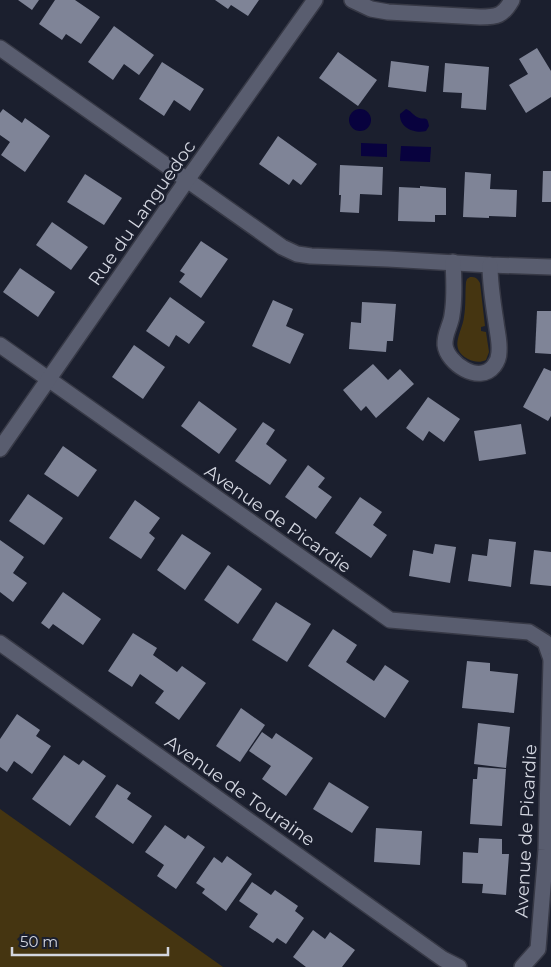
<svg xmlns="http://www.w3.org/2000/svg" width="551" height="967" font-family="Montserrat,sans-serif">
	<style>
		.green { fill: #453511 }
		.water { fill: #08023e }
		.building { fill: #7f8497 }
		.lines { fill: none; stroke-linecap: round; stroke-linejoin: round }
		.minor-casing { stroke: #373946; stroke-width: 18 }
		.minor { stroke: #595d6f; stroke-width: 15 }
		.labels { text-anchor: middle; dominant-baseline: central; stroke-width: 5; stroke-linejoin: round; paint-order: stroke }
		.street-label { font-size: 18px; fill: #d3d6e0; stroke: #1b1f2e }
	</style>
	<rect width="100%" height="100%" fill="#1b1f2e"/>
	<g class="green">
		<path d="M 470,277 C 476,277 477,278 480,283 L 485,326 L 481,327 L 481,331 L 486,332 L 489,352 L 486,360 C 480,363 474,362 468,359 C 448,348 462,333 464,317 C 466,306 465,293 466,282 L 467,279 Z"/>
		<polygon points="0,809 223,967 0,967"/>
	</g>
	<g class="water">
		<circle cx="360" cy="120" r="11"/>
		<path d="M 406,109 C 411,111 412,114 417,117 C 424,121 427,114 429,126 L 426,131 C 415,134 399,128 400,114 Z"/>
		<polygon points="361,143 387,144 387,157 361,156"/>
		<polygon points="401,146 431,147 430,162 400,161"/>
	</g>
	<g class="building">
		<polygon points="18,0 39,0 32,10"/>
		<polygon points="55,0 75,0 100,17 81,44 66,34 62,40 39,24"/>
		<polygon points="215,0 259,0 248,16 231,5 228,9"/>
		<polygon points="114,26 154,55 139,75 124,64 113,80 88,62"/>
		<polygon points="537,48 551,71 551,97 526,113 509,85 528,74 519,59"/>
		<polygon points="338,52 377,80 358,106 319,78"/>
		<polygon points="391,61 429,66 426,92 388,87"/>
		<polygon points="162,62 204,89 190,111 174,100 164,116 139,99"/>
		<polygon points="445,63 489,67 486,110 461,108 462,93 443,92"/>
		<polygon points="3,109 22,123 25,118 50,136 25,172 1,155 10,142 0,135 0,113"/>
		<polygon points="278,136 317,164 301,185 293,179 289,185 259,164"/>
		<polygon points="340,165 383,167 382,195 360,194 359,213 340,212 341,195 339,195"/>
		<polygon points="543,171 551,171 551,202 542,202"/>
		<polygon points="465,172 491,174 490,189 517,190 516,217 489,216 489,218 463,217"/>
		<polygon points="85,174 122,198 104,225 67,202"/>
		<polygon points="420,186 446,188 446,215 435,215 435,222 398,221 399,187 420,188"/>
		<polygon points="52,222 88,247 71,270 36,245"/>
		<polygon points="201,241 228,259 201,298 179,282 185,274 180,271"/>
		<polygon points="20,268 55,292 38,317 3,292"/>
		<polygon points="170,297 205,322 189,344 176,335 169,347 146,331"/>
		<polygon points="273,300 293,309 286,326 304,334 290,364 252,346"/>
		<polygon points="362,302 396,304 393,341 387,341 386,352 349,349 351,322 361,323"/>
		<polygon points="537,311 551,311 551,354 535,353"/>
		<polygon points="134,345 165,367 143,399 112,377"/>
		<polygon points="373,364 388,380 400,369 414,384 376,418 366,406 361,411 343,390"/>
		<polygon points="544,368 551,371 551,416 548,421 523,407"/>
		<polygon points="428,397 460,419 444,442 429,431 423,441 406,428"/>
		<polygon points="199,401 237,429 219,454 181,426"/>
		<polygon points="263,422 275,430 266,444 287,460 270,485 235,461"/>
		<polygon points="521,424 526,454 479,461 474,431"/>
		<polygon points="63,446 97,470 78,497 44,474"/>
		<polygon points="308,465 325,478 318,487 332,497 316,519 285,497"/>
		<polygon points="28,494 63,518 44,545 9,521"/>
		<polygon points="360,497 382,512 373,525 387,535 371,558 335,533"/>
		<polygon points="135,500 160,518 149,533 155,538 141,559 109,538"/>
		<polygon points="182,534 211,553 185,590 157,570"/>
		<polygon points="489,539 516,542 511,587 468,581 472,554 487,556"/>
		<polygon points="0,540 24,557 13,573 27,583 13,602 0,592"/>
		<polygon points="435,544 456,547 450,583 409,576 413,550 433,554"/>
		<polygon points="534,550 551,552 551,586 530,584"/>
		<polygon points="228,565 262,589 238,624 204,600"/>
		<polygon points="63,592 101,619 83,645 53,624 49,629 41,623"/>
		<polygon points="276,602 311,624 287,662 252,640"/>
		<polygon points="333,629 357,645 346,662 374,681 385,665 409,681 385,718 308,666"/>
		<polygon points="133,633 157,648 153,655 177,672 182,666 206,683 179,720 155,703 164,691 140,674 132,687 108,671"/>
		<polygon points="467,661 490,663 490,671 518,674 514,713 462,708"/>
		<polygon points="241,708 265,725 240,762 216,746"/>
		<polygon points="17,714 40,730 36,736 51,746 32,774 14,761 7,772 0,767 0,739"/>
		<polygon points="478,723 510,727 506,768 474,764"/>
		<polygon points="262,732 272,739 276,733 313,758 286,796 262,779 271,766 249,751"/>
		<polygon points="64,755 79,765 83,760 106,776 70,826 32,799"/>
		<polygon points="478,767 506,769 502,826 470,824 473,779 477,779"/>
		<polygon points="329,782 369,807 352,833 313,809"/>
		<polygon points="117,784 131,793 127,799 152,816 133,844 95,817"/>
		<polygon points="165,825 185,839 188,835 205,847 176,889 157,876 164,865 145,852"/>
		<polygon points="376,828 422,831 420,865 374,862"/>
		<polygon points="479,838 502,839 502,854 509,854 506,895 482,893 483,884 462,883 463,852 478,853"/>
		<polygon points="227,856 252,874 226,911 202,893 205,889 196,883 214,857 222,863"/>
		<polygon points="252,882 271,895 275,890 298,906 295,911 304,918 286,944 277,938 273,943 249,927 258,914 239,901"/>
		<polygon points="313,930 325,939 330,932 355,950 342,967 306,967 293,957"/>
	</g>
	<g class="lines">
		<defs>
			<g id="minor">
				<path d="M 352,0 L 371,9 L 388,12 L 480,17 C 497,17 503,16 512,0"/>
				<polyline points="0,48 282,247 297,254 311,256 388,259 490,265 551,267"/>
				<path d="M 453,262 C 454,279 455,298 452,315 C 451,325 444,334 445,345 C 447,363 479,385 494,366 C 497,362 499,357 499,352 C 500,342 497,331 496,322 C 493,303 490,284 490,265"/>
				<polyline points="0,345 390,620 529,632 545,642 551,659"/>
				<polyline points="0,449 187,180 315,0"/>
				<polyline points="0,643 443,959 459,967"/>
				<polyline points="522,967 538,949 546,850 551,661"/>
			</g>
		</defs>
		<use href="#minor" class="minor-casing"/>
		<use href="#minor" class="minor"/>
	</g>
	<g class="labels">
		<g class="street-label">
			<text transform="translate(142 213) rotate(-55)">Rue du Languedoc</text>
			<text transform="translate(278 519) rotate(35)">Avenue de Picardie</text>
			<text transform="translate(240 791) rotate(35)">Avenue de Touraine</text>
			<text transform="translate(526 831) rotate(-87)">Avenue de Picardie</text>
		</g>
	</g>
	<path d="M12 947v8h156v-8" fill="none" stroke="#d3d6e0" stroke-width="2.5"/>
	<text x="20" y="947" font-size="15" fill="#d3d6e0" stroke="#1b1f2e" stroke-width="4" paint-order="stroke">50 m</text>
</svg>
